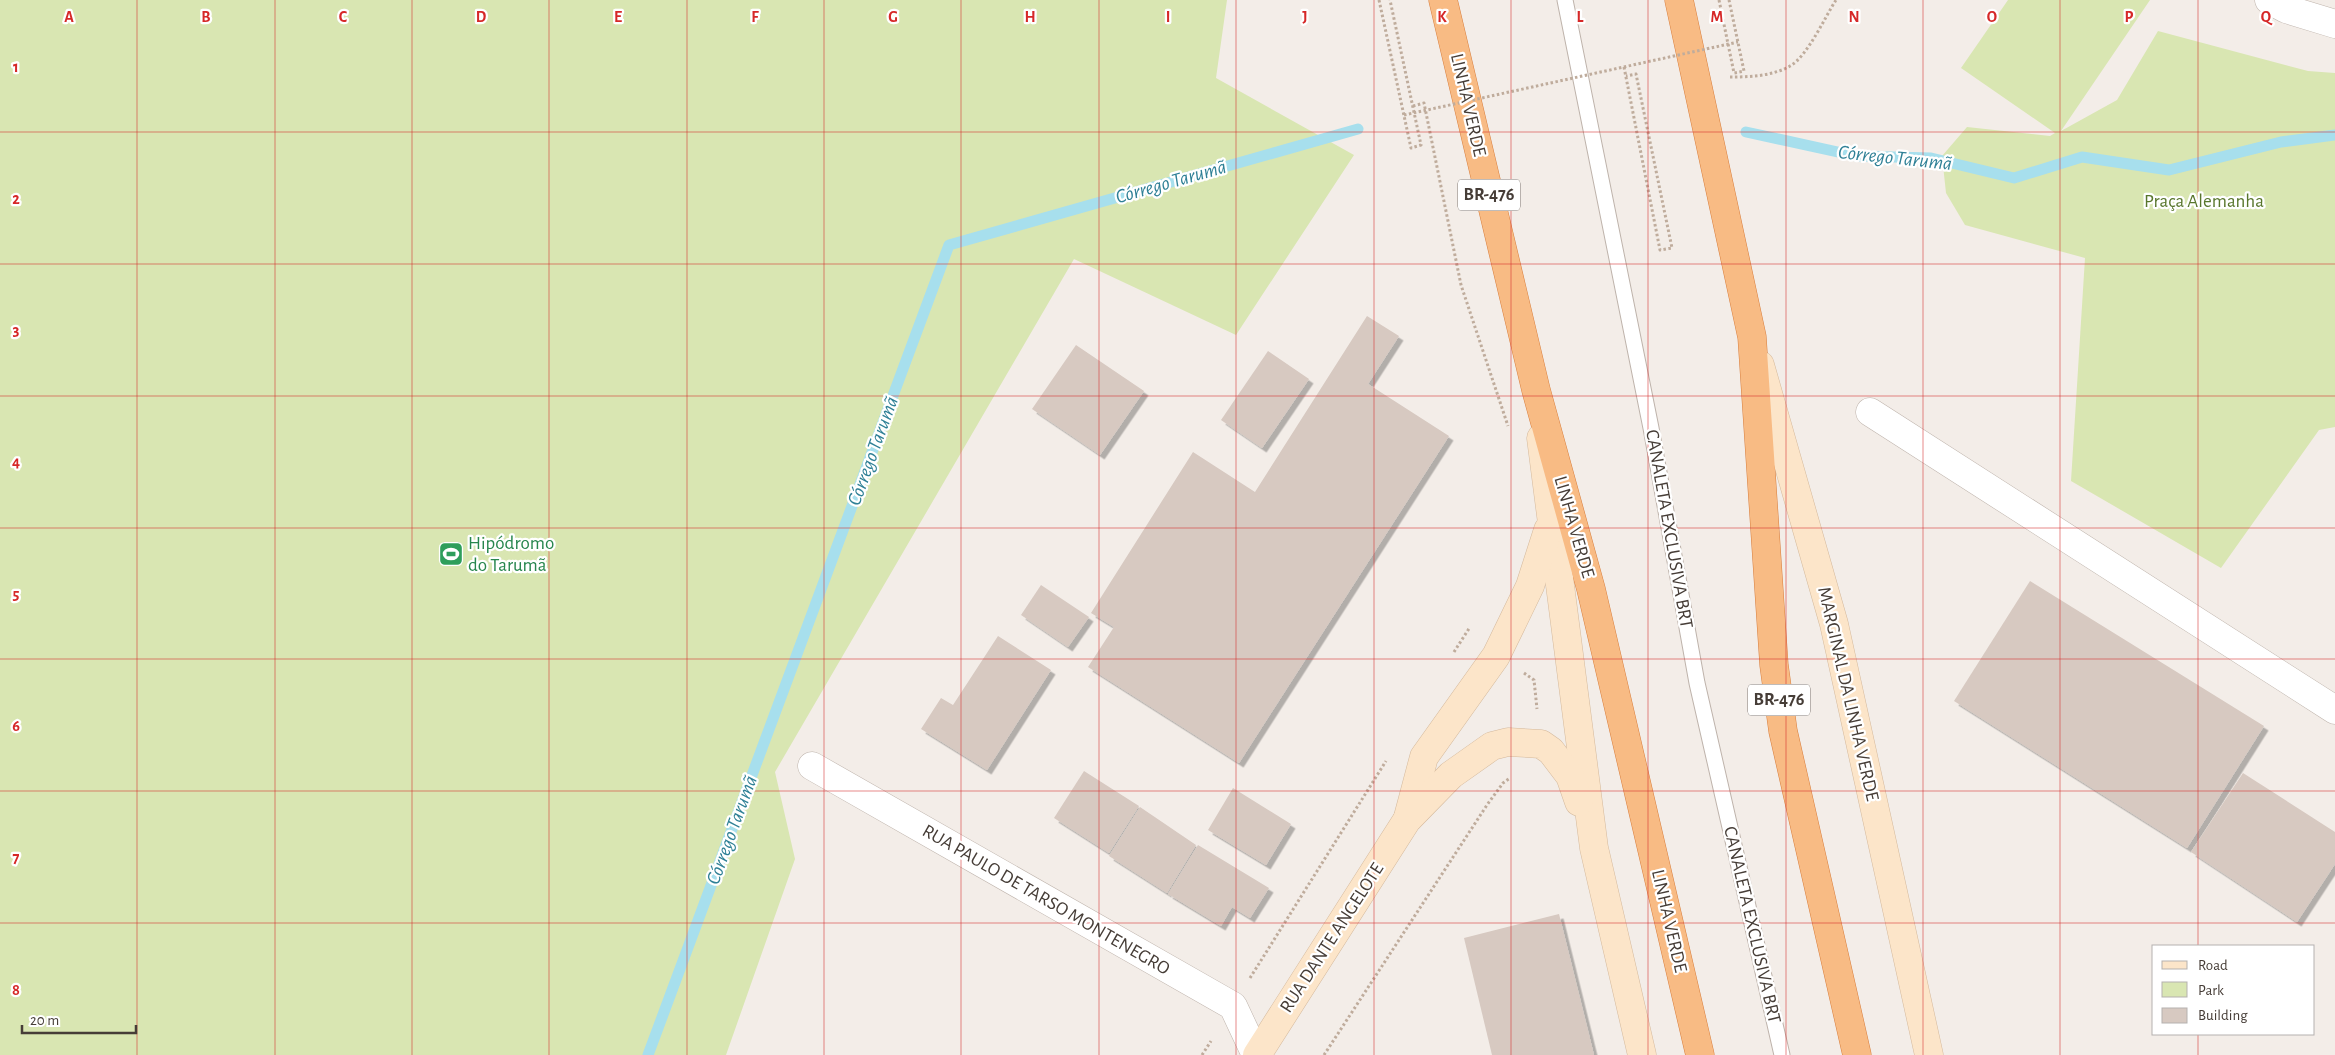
<svg xmlns="http://www.w3.org/2000/svg" width="2335" height="1055" font-family="'Alegreya Sans',sans-serif">
	<style>
		.green { fill: #d9e6b2 }
		.lines { fill: none; stroke-linecap: round; stroke-linejoin: round }
		.stream { stroke: #a7dfed; stroke-width: 11 }
		.building { fill: #d7c9c1; filter: url(#shadow) }
		.service-casing { stroke: #beb3ab; stroke-width: 17 }
		.minor-casing { stroke: #beb3ab; stroke-width: 29 }
		.secondary-casing { stroke: #d4b99c; stroke-width: 29 }
		.trunk-casing { stroke: #d77e3e; stroke-width: 29 }
		.path { stroke: #bfac9c; stroke-width: 3; stroke-dasharray: 2.5 2.5; stroke-linecap: butt }
		.service { stroke: #fff; stroke-width: 15 }
		.minor { stroke: #fff; stroke-width: 28 }
		.secondary { stroke: #fce5c9; stroke-width: 28 }
		.trunk { stroke: #f8bb84; stroke-width: 28 }
		.path-bridge { stroke: #bfac9c; stroke-width: 3; stroke-dasharray: 2.5 2.5; stroke-linecap: butt }
		.grid { fill: none; stroke: #d62828; stroke-width: 1; stroke-opacity: 0.55 }
		.labels { text-anchor: middle; dominant-baseline: central; stroke-width: 4.5; stroke-linejoin: round; paint-order: stroke }
		.shield { fill: #fff; stroke: #7e7773; stroke-width: 1 }
		.shield-label { font-size: 18px; font-weight: bold; fill: #463d37 }
		.street-label { font-size: 19px; fill: #463d37; stroke: #fff }
		.park-label { font-size: 19px; fill: #58762c; stroke: #fff }
		.leisure-label { font-size: 19px; fill: #27864d; stroke: #fff; text-anchor: start }
		.water-label { font-size: 20px; font-style: italic; fill: #2f8096; stroke: #fff }
		.grid-label { font-size: 16px; text-anchor: middle; font-weight: bold; fill: #d62828; stroke: #fff; stroke-width: 4.5; stroke-linejoin: round; paint-order: stroke }
	</style>
	<defs>
		<filter id="shadow"><feDropShadow dx="4.5" dy="4.5" stdDeviation="0" flood-color="#0004"/></filter>
	</defs>
	<rect width="100%" height="100%" fill="#f3ede8"/>
	<g class="green">
		<polygon points="0,0 1227,0 1216,78 1354,155 1236,335 1074,259 775,772 795,859 726,1055 0,1055"/>
		<polygon points="2008,0 2150,0 2061,131 2117,100 2158,31 2308,71 2335,73 2335,427 2319,430 2221,568 2071,481 2085,258 1965,225 1946,193 1942,156 1967,127 2050,136 2055,133 1961,68"/>
	</g>
	<g class="lines">
		<g class="stream">
			<polyline points="1746,132 1856,156 1931,158 2014,178 2082,157 2169,170 2281,142 2335,135"/>
			<polyline points="648,1055 949,245 1358,129"/>
		</g>
	</g>
	<g class="building">
		<polygon points="1367,316 1399,336 1368,384 1449,436 1239,763 1088,667 1114,627 1091,613 1193,452 1255,492"/>
		<polygon points="1076,345 1144,391 1100,455 1032,409"/>
		<polygon points="1268,351 1309,379 1262,448 1221,420"/>
		<polygon points="2030,581 2264,726 2187,848 1954,701"/>
		<polygon points="1041,585 1089,617 1068,647 1021,615"/>
		<polygon points="998,636 1051,670 987,770 921,729 941,698 953,705"/>
		<polygon points="1084,771 1139,806 1109,853 1054,818"/>
		<polygon points="2243,773 2335,832 2335,864 2297,922 2191,852"/>
		<polygon points="1233,788 1291,824 1266,865 1208,830"/>
		<polygon points="1140,807 1196,845 1167,893 1109,856"/>
		<polygon points="1198,845 1269,888 1250,918 1232,907 1221,926 1168,894"/>
		<polygon points="1559,914 1594,1055 1492,1055 1464,938"/>
	</g>
	<g class="lines">
		<defs>
			<polyline id="service" points="1565,0 1651,428 1697,683 1782,1055"/>
			<g id="minor">
				<polyline points="2269,0 2286,9 2335,24"/>
				<polyline points="1870,412 2335,710"/>
				<polyline points="812,766 1233,1006 1256,1055"/>
			</g>
			<g id="secondary">
				<polyline points="1760,365 1834,624 1929,1055"/>
				<polyline points="1541,438 1594,848 1642,1055"/>
				<polyline points="1408,817 1424,757 1496,656 1530,586 1548,530"/>
				<polyline points="1257,1055 1407,820 1451,775 1492,746 1508,742 1541,744 1551,751 1570,776 1579,802"/>
			</g>
			<g id="trunk">
				<polyline points="1443,0 1536,390 1591,589 1700,1055"/>
				<polyline points="1679,0 1752,337 1774,665 1783,731 1857,1055"/>
			</g>
		</defs>
		<use href="#service" class="service-casing"/>
		<use href="#minor" class="minor-casing"/>
		<use href="#secondary" class="secondary-casing"/>
		<use href="#trunk" class="trunk-casing"/>
		<g class="path">
			<polyline points="1379,0 1411,148 1421,145 1390,0"/>
			<polyline points="1719,0 1734,73 1744,71 1729,0"/>
			<polyline points="1624,67 1660,250 1672,248 1636,74 1626,76"/>
			<path d="M 1730,77 C 1750,77 1773,76 1790,66 C 1807,57 1825,17 1836,0"/>
			<polyline points="1413,106 1424,103 1461,285 1508,426"/>
			<polyline points="1454,652 1470,627"/>
			<polyline points="1524,673 1534,680 1537,709"/>
			<polyline points="1250,978 1386,761"/>
			<polyline points="1202,1055 1211,1041"/>
			<polyline points="1324,1055 1487,805 1503,783 1510,778"/>
		</g>
		<use href="#service" class="service"/>
		<use href="#minor" class="minor"/>
		<use href="#secondary" class="secondary"/>
		<use href="#trunk" class="trunk"/>
		<polyline class="path-bridge" points="1404,115 1738,42"/>
	</g>
	<path class="grid" d="M 137,0 L 137,1055M 275,0 L 275,1055M 412,0 L 412,1055M 549,0 L 549,1055M 687,0 L 687,1055M 824,0 L 824,1055M 961,0 L 961,1055M 1099,0 L 1099,1055M 1236,0 L 1236,1055M 1374,0 L 1374,1055M 1511,0 L 1511,1055M 1648,0 L 1648,1055M 1786,0 L 1786,1055M 1923,0 L 1923,1055M 2060,0 L 2060,1055M 2198,0 L 2198,946M 0,132 L 2335,132M 0,264 L 2335,264M 0,396 L 2335,396M 0,528 L 2335,528M 0,659 L 2335,659M 0,791 L 2335,791M 0,923 L 2335,923M 2198,1034 L 2198,1055"/>
	<defs>
		<symbol id="stadium-square" viewBox="-11 -11 22 22"><rect x="-9" y="-9" width="18" height="18" rx="4" fill="#2e9e5b" stroke="#fff"/><path d="M0-5a6.5 5 0 1 0 0 10a6.5 5 0 1 0 0-10ZM-3.5-1.8h7v3.6h-7Z" fill="#fff"/></symbol>
	</defs>
	<g fill-rule="evenodd">
		<use href="#stadium-square" x="437" y="540" width="28" height="28"/>
	</g>
	<g class="labels">
		<g class="shield">
			<rect x="1458" y="179.5" width="62" height="31" rx="4"/>
			<rect x="1748" y="684.5" width="62" height="31" rx="4"/>
		</g>
		<g class="shield-label">
			<text x="1489" y="195">BR-476</text>
			<text x="1779" y="700">BR-476</text>
		</g>
		<g class="street-label">
			<text transform="translate(1468 105) rotate(77)">LINHA VERDE</text>
			<text transform="translate(1574 527) rotate(74)">LINHA VERDE</text>
			<text transform="translate(1669 529) rotate(80)">CANALETA EXCLUSIVA BRT</text>
			<text transform="translate(1848 694) rotate(77)">MARGINAL DA LINHA VERDE</text>
			<text transform="translate(1046 900) rotate(30)">RUA PAULO DE TARSO MONTENEGRO</text>
			<text transform="translate(1669 921) rotate(77)">LINHA VERDE</text>
			<text transform="translate(1752 925) rotate(77)">CANALETA EXCLUSIVA BRT</text>
			<text transform="translate(1332 938) rotate(-57)">RUA DANTE ANGELOTE</text>
		</g>
		<g class="park-label">
			<text x="2204" y="201">Praça Alemanha</text>
		</g>
		<g class="leisure-label">
			<text x="468" y="543">Hipódromo<tspan x="468" dy="22">do Tarumã</tspan></text>
		</g>
		<g class="water-label">
			<text transform="translate(1895 158) rotate(6)">Córrego Tarumã</text>
			<text transform="translate(1171 182) rotate(-16)">Córrego Tarumã</text>
			<text transform="translate(873 451) rotate(-70)">Córrego Tarumã</text>
			<text transform="translate(732 830) rotate(-70)">Córrego Tarumã</text>
		</g>
	</g>
	<g class="grid-label">
		<text x="69" y="22">A</text>
		<text x="206" y="22">B</text>
		<text x="343" y="22">C</text>
		<text x="481" y="22">D</text>
		<text x="618" y="22">E</text>
		<text x="755" y="22">F</text>
		<text x="893" y="22">G</text>
		<text x="1030" y="22">H</text>
		<text x="1168" y="22">I</text>
		<text x="1305" y="22">J</text>
		<text x="1442" y="22">K</text>
		<text x="1580" y="22">L</text>
		<text x="1717" y="22">M</text>
		<text x="1854" y="22">N</text>
		<text x="1992" y="22">O</text>
		<text x="2129" y="22">P</text>
		<text x="2266" y="22">Q</text>
		<text x="16" y="72">1</text>
		<text x="16" y="204">2</text>
		<text x="16" y="335">3</text>
		<text x="16" y="467">4</text>
		<text x="16" y="599">5</text>
		<text x="16" y="731">6</text>
		<text x="16" y="863">7</text>
		<text x="16" y="995">8</text>
	</g>
	<rect x="2152" y="945" width="162" height="90" fill="#ffffff" stroke="#b5b1af"/>
	<rect x="2162" y="961" width="25" height="8" fill="#fce5c9" stroke="#b5b1af"/>
	<text x="2198" y="970" font-size="15" fill="#463d37">Road</text>
	<rect x="2162" y="982" width="25" height="15" fill="#d9e6b2" stroke="#b5b1af"/>
	<text x="2198" y="995" font-size="15" fill="#463d37">Park</text>
	<rect x="2162" y="1008" width="25" height="15" fill="#d7c9c1" stroke="#b5b1af"/>
	<text x="2198" y="1020" font-size="15" fill="#463d37">Building</text>
	<path d="M22 1025v8h114v-8" fill="none" stroke="#463d37" stroke-width="2.5"/>
	<text x="30" y="1025" font-size="15" fill="#463d37" stroke="#ffffff" stroke-width="4" paint-order="stroke">20 m</text>
</svg>
